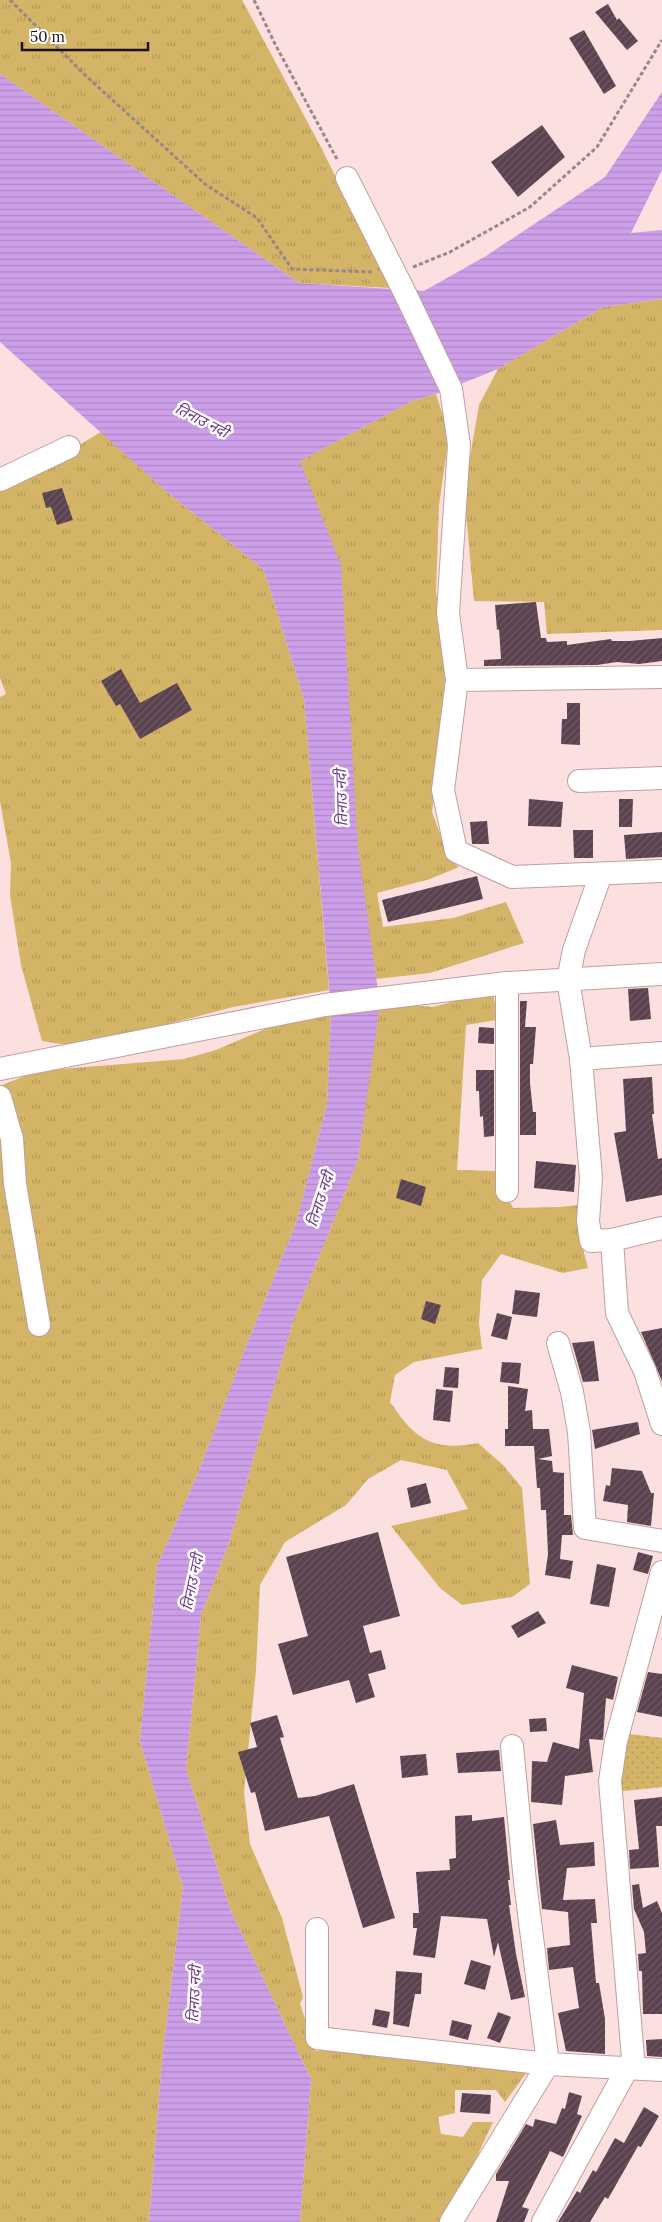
<svg xmlns="http://www.w3.org/2000/svg" width="662" height="2222" font-family="Lora,'Noto Sans Devanagari',serif">
	<style>
		.grass { fill: url(#grass-tufts) }
		.park { fill: url(#park-dots) }
		.water { fill: url(#water-rules) }
		.building { fill: url(#building-hatch) }
		.lines { fill: none; stroke-linecap: round; stroke-linejoin: round }
		.minor-casing { stroke: #c09f9e; stroke-width: 24 }
		.path { stroke: #9b8686; stroke-width: 3; stroke-dasharray: 4 2.5; stroke-linecap: butt }
		.minor { stroke: #fff; stroke-width: 22 }
		.labels { text-anchor: middle; dominant-baseline: central; stroke-width: 5; stroke-linejoin: round; paint-order: stroke }
		.water-label { font-size: 15px; font-style: italic; fill: #6e388d; stroke: #fff }
	</style>
	<defs>
		<pattern id="grass-tufts" width="24" height="20" patternUnits="userSpaceOnUse" patternTransform="scale(1.25)"><rect width="24" height="20" fill="#d4b466"/><path d="M3 7l-1-3M5 7V3M7 7l1-3M15 17l-1-3M17 17v-4M19 17l1-3" fill="none" stroke="#b59a57"/></pattern>
		<pattern id="park-dots" width="8" height="8" patternUnits="userSpaceOnUse" patternTransform="scale(1.25)"><rect width="8" height="8" fill="#d4b466"/><path d="M2 2h.1M6 6h.1" fill="none" stroke="#b59a57" stroke-width="1.8" stroke-linecap="round"/></pattern>
		<pattern id="water-rules" width="6" height="5" patternUnits="userSpaceOnUse" patternTransform="scale(1.25)"><rect width="6" height="5" fill="#cc9fe8"/><path d="M0 2.5h6" fill="none" stroke="#af88c6"/></pattern>
		<pattern id="building-hatch" width="6" height="6" patternUnits="userSpaceOnUse" patternTransform="scale(1.25)"><rect width="6" height="6" fill="#5b424f"/><path d="M-1 1l2-2M0 6l6-6M5 7l2-2" fill="none" stroke="#6e5964"/></pattern>
	</defs>
	<rect width="100%" height="100%" fill="#fce0df"/>
	<g class="grass">
		<polygon points="0,0 242,0 323,151 390,288 299,283 0,74"/>
		<polygon points="662,299 662,630 547,634 544,602 474,601 464,492 479,405 498,369 603,307"/>
		<polygon points="436,394 449,435 439,505 436,592 449,682 432,812 449,858 459,867 430,879 377,893 383,927 453,918 506,902 524,943 430,973 376,979 300,461 412,401"/>
		<polygon points="101,432 167,492 264,570 304,699 329,990 233,1007 131,1034 67,1045 42,1041 21,965 10,895 11,863 0,801 0,697 6,694 0,678 0,492"/>
		<path d="M 493,991 L 497,1020 L 466,1025 L 457,1170 L 495,1171 L 513,1208 L 560,1207 L 579,1205 L 582,1245 L 588,1268 L 563,1273 L 501,1254 L 482,1280 L 479,1323 L 482,1349 L 414,1362 L 395,1375 L 390,1402 C 415,1439 432,1452 478,1443 L 503,1465 L 522,1488 L 530,1584 L 512,1597 L 462,1605 L 440,1588 L 391,1526 L 468,1509 L 447,1470 L 401,1460 L 368,1479 L 346,1505 L 285,1542 L 260,1585 L 256,1670 L 244,1792 L 250,1844 L 282,1918 L 303,1997 L 300,2004 L 316,2051 L 335,2048 L 529,2069 L 505,2102 L 496,2090 L 455,2090 L 455,2113 L 438,2117 L 441,2134 L 463,2137 L 473,2122 L 493,2122 L 456,2202 L 449,2222 L 300,2222 L 311,2079 L 230,1909 L 186,1769 L 201,1615 L 229,1543 L 293,1321 L 358,1160 L 379,1003 L 433,1007 Z"/>
		<polygon points="331,1010 327,1104 296,1223 245,1349 199,1471 157,1566 140,1741 183,1887 162,2061 149,2222 0,2222 0,1086 37,1071 184,1059 216,1050 279,1023"/>
	</g>
	<polygon class="park" points="630,1734 662,1738 662,1787 615,1792"/>
	<polygon class="water" points="0,74 299,283 424,291 486,256 605,177 662,92 662,170 631,233 662,230 662,299 603,307 498,369 436,394 412,401 300,461 341,565 358,848 380,1005 358,1160 293,1321 229,1543 201,1615 186,1769 230,1909 311,2079 300,2222 149,2222 162,2061 183,1887 140,1741 157,1566 199,1471 245,1349 296,1223 327,1104 331,1010 304,699 264,570 167,492 0,342"/>
	<g class="building">
		<polygon points="608,4 617,20 619,18 638,41 627,50 595,12"/>
		<polygon points="584,30 616,86 604,94 569,38"/>
		<polygon points="542,125 565,157 518,197 491,162"/>
		<polygon points="62,488 73,520 57,525 51,507 46,508 42,493"/>
		<polygon points="536,602 541,638 546,638 547,642 567,641 567,645 611,639 612,641 630,641 662,638 662,661 639,664 617,662 597,665 484,666 484,660 501,659 499,629 497,630 495,605"/>
		<polygon points="121,669 140,703 177,683 192,710 140,739 120,704 116,706 101,681"/>
		<polygon points="567,703 580,703 580,745 561,744 562,719 567,719"/>
		<polygon points="529,799 563,802 561,827 528,826"/>
		<polygon points="619,799 633,799 632,827 619,827"/>
		<polygon points="487,821 489,844 472,844 470,822"/>
		<polygon points="573,830 593,830 593,858 574,858"/>
		<polygon points="662,832 662,857 626,859 624,835"/>
		<polygon points="477,876 483,899 388,922 382,900"/>
		<polygon points="648,988 651,1019 630,1021 628,989"/>
		<polygon points="520,1001 527,1001 525,1027 536,1027 533,1064 530,1064 530,1083 533,1112 536,1112 536,1135 520,1135"/>
		<polygon points="479,1027 494,1028 494,1044 478,1043"/>
		<polygon points="476,1070 494,1070 494,1136 484,1137 483,1116 480,1117 479,1091 476,1091"/>
		<polygon points="652,1077 654,1114 652,1114 658,1159 662,1158 662,1195 626,1202 614,1133 626,1131 623,1079"/>
		<polygon points="536,1161 576,1165 574,1192 534,1188"/>
		<polygon points="401,1179 426,1187 421,1206 396,1198"/>
		<polygon points="515,1290 540,1293 537,1317 512,1314"/>
		<polygon points="426,1301 441,1305 435,1324 421,1319"/>
		<polygon points="497,1313 512,1317 507,1340 491,1336"/>
		<polygon points="662,1328 662,1381 641,1332"/>
		<polygon points="594,1341 599,1381 583,1382 572,1343"/>
		<polygon points="502,1362 521,1363 519,1384 500,1382"/>
		<polygon points="445,1367 459,1368 458,1388 443,1387"/>
		<polygon points="508,1386 528,1389 525,1411 532,1410 533,1429 549,1429 552,1456 538,1459 552,1461 553,1472 564,1473 564,1515 571,1515 573,1535 562,1535 560,1559 573,1561 570,1579 545,1575 548,1554 546,1510 541,1510 540,1488 537,1488 534,1446 505,1446 505,1429 508,1429"/>
		<polygon points="436,1389 453,1391 450,1422 433,1420"/>
		<polygon points="638,1422 640,1434 595,1449 592,1430"/>
		<polygon points="612,1468 642,1471 651,1493 654,1493 651,1526 627,1522 628,1505 603,1501 606,1485 610,1486"/>
		<polygon points="426,1483 431,1503 411,1508 407,1488"/>
		<polygon points="378,1532 400,1616 363,1626 370,1653 381,1650 386,1669 368,1674 375,1697 356,1703 349,1680 293,1695 278,1644 308,1636 286,1557"/>
		<polygon points="638,1552 653,1556 648,1574 633,1570"/>
		<polygon points="597,1564 616,1568 609,1607 590,1604"/>
		<polygon points="538,1611 546,1623 518,1638 511,1626"/>
		<polygon points="572,1665 618,1677 613,1700 606,1698 603,1740 589,1739 593,1772 565,1776 562,1805 531,1802 532,1761 547,1762 553,1742 579,1749 584,1693 566,1688"/>
		<polygon points="648,1672 662,1674 662,1717 637,1712"/>
		<polygon points="277,1715 284,1737 280,1738 298,1798 315,1796 354,1784 395,1918 363,1928 329,1816 265,1831 255,1792 251,1793 238,1752 257,1747 250,1723"/>
		<polygon points="546,1718 547,1731 530,1732 529,1719"/>
		<polygon points="499,1750 501,1771 458,1773 456,1753"/>
		<polygon points="426,1754 428,1775 402,1778 400,1756"/>
		<polygon points="662,1797 662,1826 656,1826 659,1867 630,1869 629,1850 639,1849 634,1800"/>
		<polygon points="472,1815 472,1821 504,1817 510,1880 508,1880 511,1905 509,1905 516,1954 525,1997 511,2000 498,1942 494,1957 487,1919 441,1916 435,1958 413,1955 417,1928 413,1928 413,1913 419,1913 416,1872 450,1870 449,1859 456,1858 455,1816"/>
		<polygon points="556,1820 560,1845 594,1842 595,1866 567,1868 563,1900 595,1899 597,1923 591,1923 596,1983 599,1983 605,2019 605,2054 566,2051 558,2013 579,2008 573,1967 549,1970 547,1948 570,1945 568,1912 542,1909 533,1824"/>
		<polygon points="639,1884 643,1908 657,1901 662,1913 662,2014 643,2014 642,1971 639,1971 638,1954 646,1953 644,1932 634,1909 632,1885"/>
		<polygon points="471,1960 491,1966 485,1990 464,1984"/>
		<polygon points="396,1971 422,1973 421,1994 415,1994 409,2027 393,2024"/>
		<polygon points="375,2009 390,2012 387,2028 372,2025"/>
		<polygon points="498,2012 511,2017 500,2043 487,2038"/>
		<polygon points="452,2020 472,2025 468,2040 449,2035"/>
		<polygon points="662,2039 662,2057 647,2056 646,2040"/>
		<polygon points="569,2092 582,2096 577,2114 582,2116 563,2157 550,2151 522,2207 529,2209 524,2222 496,2222 509,2181 496,2181 496,2174 526,2124 533,2127 535,2119 556,2124 562,2108 565,2109"/>
		<polygon points="462,2093 491,2095 490,2114 460,2112"/>
		<polygon points="644,2107 659,2116 641,2147 638,2146 608,2199 605,2197 590,2222 558,2222 577,2191 580,2193 593,2170 596,2172 615,2138 624,2143"/>
	</g>
	<g class="lines">
		<defs>
			<g id="minor">
				<polyline points="347,178 403,289 451,389 459,445 448,613 457,680 662,677"/>
				<polyline points="0,480 69,447"/>
				<polyline points="457,680 443,790 456,851 512,877 662,871"/>
				<polyline points="579,781 662,778"/>
				<polyline points="601,874 574,950 568,980 581,1059 591,1178 588,1221 591,1241 612,1240 662,1228"/>
				<polyline points="507,983 662,974"/>
				<polyline points="581,1059 662,1053"/>
				<polyline points="0,1069 325,1005 507,983 507,1191"/>
				<polyline points="0,1097 12,1139 15,1184 39,1325"/>
				<polyline points="612,1240 617,1313 645,1371 662,1424"/>
				<polyline points="558,1343 572,1392 579,1432 585,1528 662,1541"/>
				<polyline points="512,1746 525,1882 548,2064 662,2070"/>
				<polyline points="317,1929 317,2038 548,2064 451,2222"/>
				<polyline points="543,2222 633,2058 610,1781 616,1741 662,1572"/>
			</g>
		</defs>
		<use href="#minor" class="minor-casing"/>
		<g class="path">
			<polyline points="10,0 86,76 205,184 257,218 292,269 373,272"/>
			<polyline points="254,0 276,46 338,161"/>
			<polyline points="413,267 450,252 530,207 597,147 662,40"/>
		</g>
		<use href="#minor" class="minor"/>
	</g>
	<g class="labels">
		<g class="water-label">
			<text transform="translate(202 420) rotate(27)">तिनाउ नदी</text>
			<text transform="translate(341 798) rotate(-92)">तिनाउ नदी</text>
			<text transform="translate(320 1199) rotate(-72)">तिनाउ नदी</text>
			<text transform="translate(192 1582) rotate(-78)">तिनाउ नदी</text>
			<text transform="translate(194 1994) rotate(-87)">तिनाउ नदी</text>
		</g>
	</g>
	<path d="M22 42v8h126v-8" fill="none" stroke="#1a0e0e" stroke-width="2.5"/>
	<text x="30" y="42" font-size="15" fill="#1a0e0e" stroke="#ffffff" stroke-width="4" paint-order="stroke">50 m</text>
</svg>
